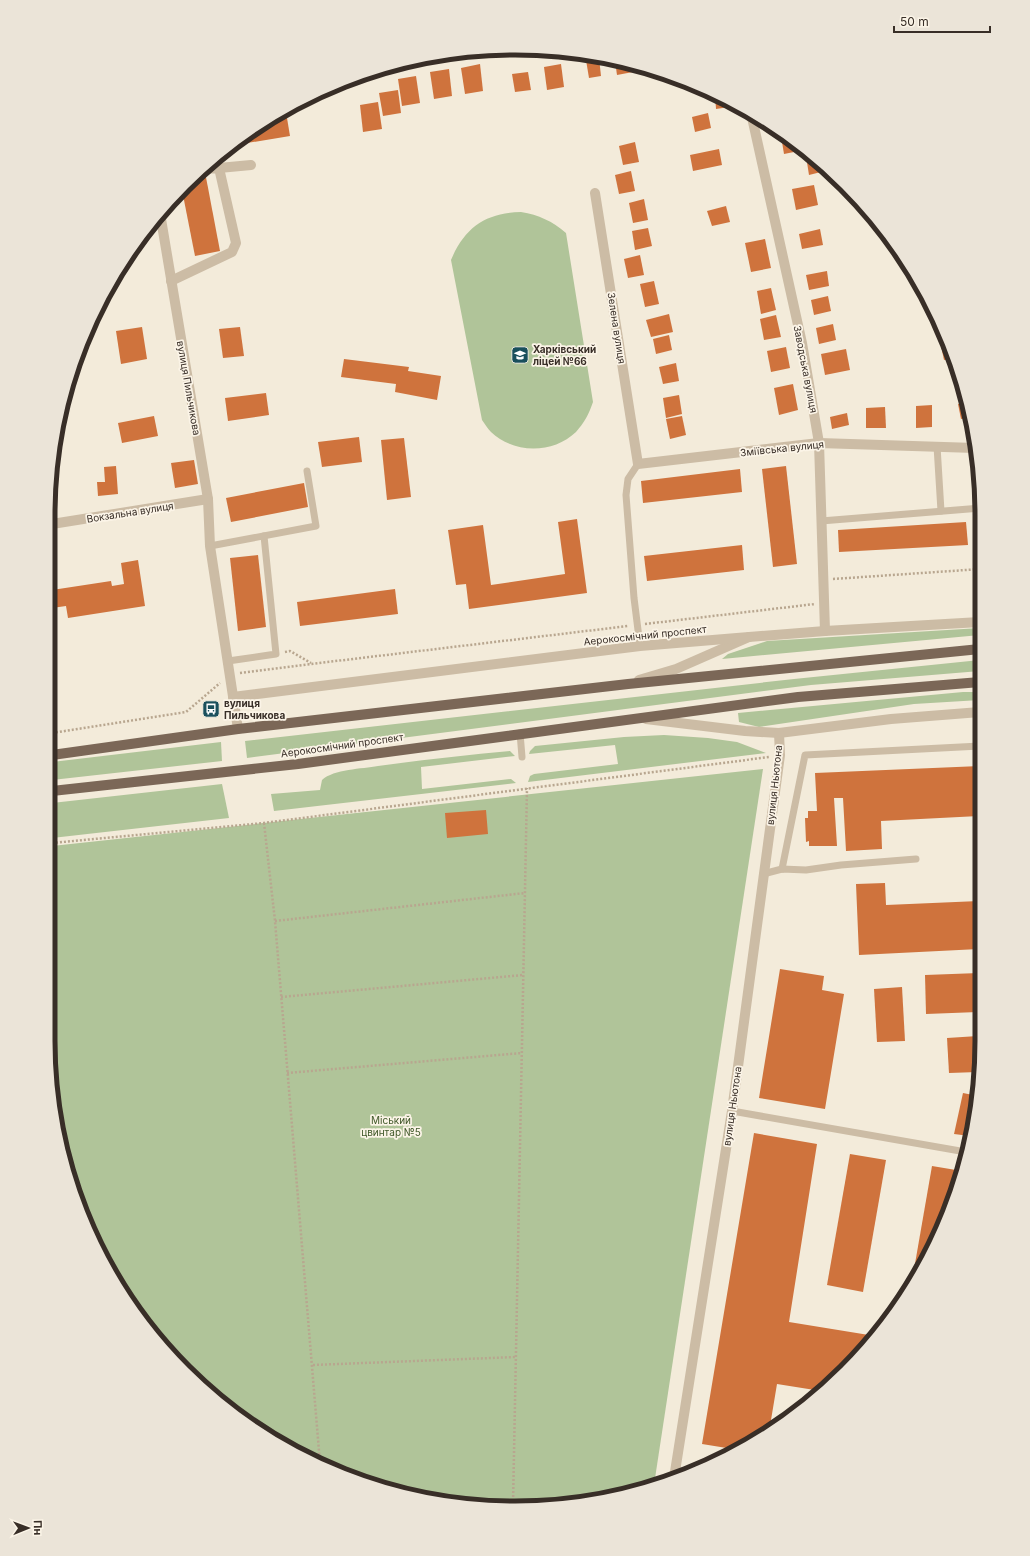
<svg xmlns="http://www.w3.org/2000/svg" width="1030" height="1556" font-family="Inter,sans-serif">
	<style>
		.green { fill: #b0c499 }
		.building { fill: #cf733d }
		.lines { fill: none; stroke-linecap: round; stroke-linejoin: round }
		.path { stroke: #b8a68f; stroke-width: 2.5; stroke-dasharray: 2 2; stroke-linecap: butt }
		.lane { stroke: #ccbca5; stroke-width: 7 }
		.street { stroke: #ccbca5; stroke-width: 10 }
		.primary { stroke: #7b6757; stroke-width: 10 }
		.labels { text-anchor: middle; dominant-baseline: central; stroke-width: 3.5; stroke-linejoin: round; paint-order: stroke }
		.street-label { font-size: 10px; fill: #382e27; stroke: #fbf4e7 }
		.poi-label { font-size: 10px; font-weight: bold; fill: #382e27; stroke: #fbf4e7; text-anchor: start }
		.park-label { font-size: 10px; fill: #405829; stroke: #fbf4e7 }
		.rim { fill: none; stroke: #382e27; stroke-width: 5 }
	</style>
	<rect width="100%" height="100%" fill="#f3ebda"/>
	<g class="green">
		<path d="M 521,212 C 539,215 552,221 566,233 L 593,402 C 589,414 584,423 576,432 C 553,454 514,454 491,432 C 488,429 485,424 482,420 L 451,260 C 465,227 486,213 521,212 Z"/>
		<polygon points="980,628 980,635 722,659 728,654 767,641"/>
		<polygon points="980,660 980,671 811,685 247,758 245,741 794,679"/>
		<polygon points="963,692 980,692 980,700 914,704 759,727 739,722 738,713"/>
		<polygon points="664,735 708,738 737,742 766,753 528,782 530,776 534,774 618,764 615,745 529,754 530,751 535,746 624,737"/>
		<polygon points="221,742 222,761 52,780 52,762"/>
		<path d="M 510,751 L 515,756 L 421,767 L 422,789 L 511,779 L 516,783 L 274,811 L 271,794 L 320,790 L 322,780 C 334,769 362,769 378,766 C 422,760 466,755 510,751 Z"/>
		<polygon points="763,769 654,1485 606,1499 484,1507 424,1499 337,1473 231,1411 164,1349 127,1301 73,1191 52,1102 52,846"/>
		<polygon points="222,784 229,818 52,838 52,803"/>
	</g>
	<g class="building">
		<polygon points="599,58 601,76 589,78 586,60"/>
		<polygon points="615,61 632,65 633,72 617,75"/>
		<polygon points="480,64 483,91 465,94 461,68"/>
		<polygon points="561,64 564,87 547,90 544,67"/>
		<polygon points="449,69 452,96 434,99 430,72"/>
		<polygon points="528,72 531,90 515,92 512,74"/>
		<polygon points="416,76 420,103 402,106 398,79"/>
		<polygon points="398,90 401,113 383,116 379,93"/>
		<polygon points="715,95 735,105 736,106 716,109"/>
		<polygon points="378,102 382,129 363,132 360,105"/>
		<polygon points="282,112 286,112 290,136 229,146"/>
		<polygon points="708,113 711,128 695,132 692,117"/>
		<polygon points="783,135 804,150 784,154 781,136"/>
		<polygon points="635,142 639,162 623,165 619,146"/>
		<polygon points="719,149 722,165 693,171 690,155"/>
		<polygon points="811,155 823,164 829,170 809,175 806,156"/>
		<polygon points="631,171 635,191 619,194 615,175"/>
		<polygon points="205,172 220,251 195,256 182,190 200,173"/>
		<polygon points="814,185 818,205 796,210 792,189"/>
		<polygon points="644,199 648,220 633,223 629,203"/>
		<polygon points="726,206 730,222 712,226 707,211"/>
		<polygon points="648,228 652,246 635,250 632,231"/>
		<polygon points="820,229 823,245 802,249 799,234"/>
		<polygon points="765,239 771,268 751,272 745,243"/>
		<polygon points="640,255 644,275 628,278 624,259"/>
		<polygon points="827,271 829,286 809,290 806,275"/>
		<polygon points="654,281 659,304 645,307 640,284"/>
		<polygon points="771,288 776,310 761,314 757,291"/>
		<polygon points="828,296 831,311 814,315 811,300"/>
		<polygon points="935,311 942,330 936,331 932,312"/>
		<polygon points="669,314 673,332 651,337 646,320"/>
		<polygon points="776,315 781,337 764,340 760,319"/>
		<polygon points="833,324 836,340 819,344 816,328"/>
		<polygon points="142,327 147,359 121,364 116,331"/>
		<polygon points="240,327 244,356 223,358 219,329"/>
		<polygon points="669,335 672,350 656,354 653,339"/>
		<polygon points="946,340 953,358 944,360 940,341"/>
		<polygon points="786,347 790,368 771,372 767,351"/>
		<polygon points="846,349 850,370 825,375 821,354"/>
		<polygon points="344,359 409,367 408,371 441,376 437,400 395,392 396,384 341,377"/>
		<polygon points="676,363 679,381 663,384 659,367"/>
		<polygon points="793,384 798,410 779,415 774,388"/>
		<polygon points="266,393 269,415 228,421 225,398"/>
		<polygon points="679,395 682,414 666,418 663,398"/>
		<polygon points="967,402 970,417 961,419 958,404"/>
		<polygon points="932,405 932,427 916,428 916,406"/>
		<polygon points="885,407 886,428 866,428 866,408"/>
		<polygon points="847,413 849,425 832,429 830,417"/>
		<polygon points="154,416 158,436 122,443 118,423"/>
		<polygon points="682,416 686,435 670,439 666,419"/>
		<polygon points="359,437 362,462 322,467 318,442"/>
		<polygon points="404,438 411,497 387,500 381,440"/>
		<polygon points="194,460 198,484 175,488 171,463"/>
		<polygon points="116,466 118,494 98,496 97,482 105,482 104,467"/>
		<polygon points="786,466 797,564 773,567 762,469"/>
		<polygon points="740,469 742,492 643,503 641,481"/>
		<polygon points="304,483 308,507 231,522 226,498"/>
		<polygon points="577,519 587,593 469,609 466,584 456,585 448,530 483,525 491,585 565,574 558,522"/>
		<polygon points="966,522 968,545 839,552 838,530"/>
		<polygon points="742,545 744,570 647,581 644,556"/>
		<polygon points="258,555 266,627 238,631 230,558"/>
		<polygon points="138,560 145,606 68,618 66,606 52,608 52,590 111,581 112,586 124,584 121,563"/>
		<polygon points="395,589 398,614 300,626 297,602"/>
		<polygon points="980,766 979,816 881,821 882,849 846,851 843,798 834,798 837,846 809,846 809,841 806,842 805,818 808,818 808,811 817,811 815,773"/>
		<polygon points="486,810 488,834 447,838 445,813"/>
		<polygon points="885,883 886,905 979,901 979,949 859,955 856,884"/>
		<polygon points="780,969 824,976 822,990 844,994 825,1109 759,1098"/>
		<polygon points="979,973 978,1012 926,1014 925,975"/>
		<polygon points="902,987 905,1041 877,1042 874,989"/>
		<polygon points="978,1036 978,1072 949,1073 947,1038"/>
		<polygon points="963,1093 978,1096 978,1102 970,1136 954,1134"/>
		<polygon points="754,1133 817,1144 789,1322 875,1336 866,1349 821,1391 777,1384 769,1432 739,1450 702,1444"/>
		<polygon points="850,1154 886,1160 863,1292 827,1285"/>
		<polygon points="932,1166 962,1171 957,1191 934,1247 912,1281"/>
	</g>
	<g class="lines">
		<g class="path">
			<polyline points="833,579 981,569"/>
			<polyline points="645,624 815,604"/>
			<polyline points="285,652 290,651 311,663"/>
			<polyline points="240,673 311,664 628,626"/>
			<polyline points="52,733 186,712 220,683"/>
			<polyline points="264,823 275,921 320,1463"/>
			<polyline points="52,843 264,823 769,757"/>
			<polyline points="275,921 525,893"/>
			<polyline points="281,997 523,975"/>
			<polyline points="287,1073 522,1053"/>
			<polyline points="313,1365 516,1357"/>
			<polyline points="513,1505 527,788"/>
		</g>
		<g class="lane">
			<polyline points="937,446 941,511"/>
			<polyline points="638,464 628,479 626,495 634,598 640,646"/>
			<polyline points="821,521 981,508"/>
			<polyline points="210,546 316,526 307,471"/>
			<polyline points="228,661 276,654 264,536"/>
			<polyline points="520,733 522,757"/>
			<polyline points="782,869 805,755 980,746"/>
			<polyline points="763,874 782,869 806,870 841,865 916,859"/>
			<polyline points="732,1111 966,1152"/>
		</g>
		<g class="street">
			<polyline points="751,113 802,343 819,443 825,631"/>
			<polyline points="219,168 251,165"/>
			<polyline points="595,193 638,464 819,443 975,448"/>
			<polyline points="160,213 208,499 210,546 238,729"/>
			<polyline points="171,281 232,252 236,243 219,168 204,169"/>
			<polyline points="52,524 208,499"/>
			<polyline points="639,680 676,669 749,637 825,631 980,622"/>
			<polyline points="233,697 640,646 749,637"/>
			<polyline points="646,719 745,731 779,733 891,719 980,712"/>
			<polyline points="674,1478 732,1111 780,755 779,733"/>
		</g>
		<g class="primary">
			<polyline points="52,755 238,729 628,684 980,649"/>
			<polyline points="52,791 298,764 798,697 980,682"/>
		</g>
	</g>
	<defs>
		<symbol id="school-square" viewBox="-11 -11 22 22"><rect x="-9" y="-9" width="18" height="18" rx="4" fill="#194f5c" stroke="#fbf4e7"/><path d="M0-5L7-2L0 1L-7-2ZM-4 1L0 2.5L4 1V4Q0 6-4 4Z" fill="#fff"/></symbol>
		<symbol id="bus-square" viewBox="-11 -11 22 22"><rect x="-9" y="-9" width="18" height="18" rx="4" fill="#194f5c" stroke="#fbf4e7"/><path d="M-5-6H5V4H4V6H2V4H-2V6H-4V4H-5ZM-3.5-4V0h7V-4ZM-3.5 1.2v1.5H-2V1.2ZM2 1.2v1.5H3.5V1.2Z" fill="#fff"/></symbol>
	</defs>
	<g fill-rule="evenodd">
		<use href="#school-square" x="510" y="345" width="20" height="20"/>
		<use href="#bus-square" x="201" y="699" width="20" height="20"/>
	</g>
	<g class="labels">
		<g class="street-label">
			<text transform="translate(617 328) rotate(81)">Зелена вулиця</text>
			<text transform="translate(806 369) rotate(79)">Заводська вулиця</text>
			<text transform="translate(189 388) rotate(80)">вулиця Пильчикова</text>
			<text transform="translate(782 448) rotate(-6)">Зміївська вулиця</text>
			<text transform="translate(130 512) rotate(-9)">Вокзальна вулиця</text>
			<text transform="translate(645 635) rotate(-6)">Аерокосмічний проспект</text>
			<text transform="translate(342 745) rotate(-8)">Аерокосмічний проспект</text>
			<text transform="translate(774 785) rotate(-84)">вулиця Ньютона</text>
			<text transform="translate(732 1106) rotate(-82)">вулиця Ньютона</text>
		</g>
		<g class="poi-label">
			<text x="533" y="349">Харківський<tspan x="533" dy="12">ліцей №66</tspan></text>
			<text x="224" y="703">вулиця<tspan x="224" dy="12">Пильчикова</tspan></text>
		</g>
		<g class="park-label">
			<text x="391" y="1120">Міський<tspan x="391" dy="12">цвинтар №5</tspan></text>
		</g>
	</g>
	<path d="M0 0H1030V1556H0ZM515 55H515A460 460 0 0 1 975 515V1041A460 460 0 0 1 515 1501H515A460 460 0 0 1 55 1041V515A460 460 0 0 1 515 55Z" fill="#ebe4d8" fill-rule="evenodd"/>
	<path class="rim" d="M515 55H515A460 460 0 0 1 975 515V1041A460 460 0 0 1 515 1501H515A460 460 0 0 1 55 1041V515A460 460 0 0 1 515 55Z"/>
	<g transform="translate(28 1528) rotate(89)" stroke="#fbf4e7" stroke-width="3" paint-order="stroke">
	<path d="M0-3L7 15L0 10L-7 15Z" fill="#382e27"/>
	<text y="-6" font-size="11" font-weight="bold" text-anchor="middle" fill="#382e27">Пн</text>
	</g>
	<path d="M894 26v6h96v-6" fill="none" stroke="#382e27" stroke-width="2"/>
	<text x="900" y="26" font-size="12" fill="#382e27" stroke="#fbf4e7" stroke-width="3" paint-order="stroke">50 m</text>
</svg>
